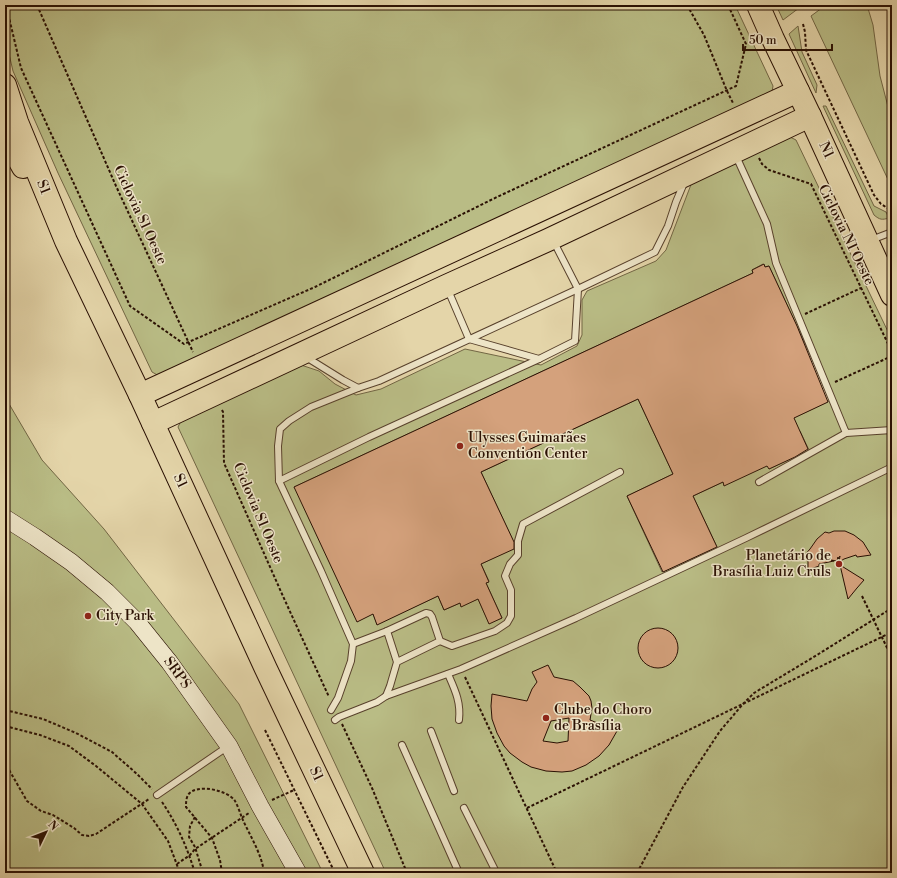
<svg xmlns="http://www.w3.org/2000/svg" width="897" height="878" font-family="'Libre Bodoni',serif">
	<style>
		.green { fill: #b9bc85; stroke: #726644; fill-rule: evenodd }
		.building { fill: #d4a17c; stroke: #2a1003; fill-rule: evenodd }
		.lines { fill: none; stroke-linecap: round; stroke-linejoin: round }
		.lane-casing { stroke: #58412c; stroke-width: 8 }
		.secondary-casing { stroke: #2a1003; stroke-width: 18 }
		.highway-casing { stroke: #2a1003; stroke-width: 24 }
		.path { stroke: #2a1003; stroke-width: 2; stroke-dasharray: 3 2; stroke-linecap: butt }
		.lane { stroke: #ede4c7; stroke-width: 6 }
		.secondary { stroke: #ede4c7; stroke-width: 17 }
		.highway { stroke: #e4d5a9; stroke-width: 22 }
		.poi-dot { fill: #8f2418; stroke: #ede4c7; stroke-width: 1.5 }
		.labels { text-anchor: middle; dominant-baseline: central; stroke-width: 3; stroke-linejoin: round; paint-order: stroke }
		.street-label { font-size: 14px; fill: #2a1003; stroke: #ede4c7 }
		.poi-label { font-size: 14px; fill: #2a1003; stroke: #ede4c7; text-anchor: start }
	</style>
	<rect width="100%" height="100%" fill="#e4d5a9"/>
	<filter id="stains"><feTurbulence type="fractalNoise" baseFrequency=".005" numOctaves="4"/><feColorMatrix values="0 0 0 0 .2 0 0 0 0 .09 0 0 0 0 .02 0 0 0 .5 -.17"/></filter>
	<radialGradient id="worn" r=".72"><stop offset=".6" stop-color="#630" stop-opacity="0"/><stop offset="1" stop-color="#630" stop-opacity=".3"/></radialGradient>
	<g class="green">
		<polygon points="5,5 735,5 773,86 772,92 161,377 152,372 58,173 13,71 5,37"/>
		<polygon points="776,5 803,5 783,20"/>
		<polygon points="826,5 867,5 873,25 880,76 892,122 892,188 811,16"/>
		<polygon points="798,26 802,52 817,85 816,93 789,34"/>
		<path d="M 823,106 L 826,106 L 874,206 L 886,212 L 889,218 C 882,220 880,220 874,215 Z"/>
		<path d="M 788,136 L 796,140 L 892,340 L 892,873 L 386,873 L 178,427 L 183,417 L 298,364 L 319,371 L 335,384 L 356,395 L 381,389 L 465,349 L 541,365 L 577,346 L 582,335 L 582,300 L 587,291 L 656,261 L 666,250 L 692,182 ZM 763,264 L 765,267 L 769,266 L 831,400 L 783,423 L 800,431 L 809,450 L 769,469 L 768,430 L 724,485 L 723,482 L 693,496 L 717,547 L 662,572 L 627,496 L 673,474 L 638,399 L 481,472 L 516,547 L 481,564 L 489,581 L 486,583 L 502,618 L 489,623 L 478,599 L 461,606 L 460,603 L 444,610 L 438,596 L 377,624 L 373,614 L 294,487 L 753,273 L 752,270 Z"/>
		<polygon points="5,397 42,460 104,529 239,704 323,873 5,873"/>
	</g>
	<g class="building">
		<polygon points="764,264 765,267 769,266 797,326 828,402 794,418 808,449 795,457 769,469 767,466 724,486 723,482 693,496 717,547 663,572 627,496 673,474 638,399 481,472 514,542 514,549 481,564 489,582 486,583 502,618 489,624 478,599 461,607 460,603 444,610 438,596 377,625 373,614 357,622 294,487 753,273 752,270"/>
		<polygon points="834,531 845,531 854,535 863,542 871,555 857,557 856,555 844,559 839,562 840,556 838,559 838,557 837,561 831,560 834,561 819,564 819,566 808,570 808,558 803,557 810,549 817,539 825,532 829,533"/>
		<polygon points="840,565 864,580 857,588 848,599"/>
		<circle cx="658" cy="648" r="20"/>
		<path d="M 548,665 L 554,677 L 573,681 L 580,687 L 589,696 L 591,701 L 592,708 L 590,720 L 617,731 L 609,745 L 599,756 L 586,765 L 572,771 L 562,772 L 546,771 L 531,767 L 522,762 L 510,753 L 504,746 L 497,733 L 492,719 L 491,706 L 492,694 L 527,701 L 532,689 L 537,682 L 532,672 ZM 569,718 L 568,741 L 557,743 L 543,741 L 551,721 Z"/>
	</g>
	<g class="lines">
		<defs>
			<g id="lane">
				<polyline points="736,156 767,224 776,263 846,433 892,430"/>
				<polyline points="871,240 892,232"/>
				<polyline points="448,290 469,339 539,359 575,341 578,289 556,246 552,243"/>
				<polyline points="306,357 343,380 358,388 379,381 578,289 655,252 668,226 676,202 684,183"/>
				<polyline points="279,481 369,437 539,359"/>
				<polyline points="759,482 846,433"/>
				<polyline points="440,641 452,646 495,631 507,623 511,616 511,590 505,576 510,564 518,555 518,541 523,524 620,472"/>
				<polyline points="353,644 387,631"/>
				<path d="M 448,674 C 455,690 461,702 459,720"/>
				<polyline points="386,696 461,669 576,618 746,538 892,467"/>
				<polyline points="331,710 338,698 351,661 353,644 321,571 279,481 278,446 280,429 289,421 311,407 358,388"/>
				<polyline points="335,720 339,717 377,702 386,696 390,686 397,662 387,631 426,613 430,614 432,617 440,641 397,662"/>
				<polyline points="431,731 454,791"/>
				<polyline points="402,745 459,873"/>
				<polyline points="157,795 227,747"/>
				<polyline points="464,808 496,872"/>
			</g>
			<polyline id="secondary" points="5,518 35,537 71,562 107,592 137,622 170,663 229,746 260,806 298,873"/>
			<g id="highway">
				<polyline points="758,5 773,39 810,116 892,295"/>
				<polyline points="5,85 17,122 66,241 140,395 266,669 363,873"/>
				<polyline points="5,135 23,167"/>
				<polyline points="140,395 798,91"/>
				<polyline points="153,423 446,286 548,240 810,116"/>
			</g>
		</defs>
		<use href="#lane" class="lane-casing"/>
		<use href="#secondary" class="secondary-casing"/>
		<use href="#highway" class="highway-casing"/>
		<g class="path">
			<polyline points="6,5 21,68 130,306 184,344 315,287 497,197 736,86 746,44 728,5"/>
			<polyline points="37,5 116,186 193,352"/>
			<polyline points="687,5 704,35 727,91 733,103"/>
			<polyline points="790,5 793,6"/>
			<polyline points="803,24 805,32 806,50 828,97 874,195 881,204 889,209 892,215"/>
			<polyline points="759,158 762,164 769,170 811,184 892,352"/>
			<polyline points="805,314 861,288"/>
			<polyline points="835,382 892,356"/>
			<polyline points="892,400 890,405 892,409"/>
			<polyline points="222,410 223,412 224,463 282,594 329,697"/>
			<polyline points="862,596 892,658"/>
			<polyline points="465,677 557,873"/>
			<polyline points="5,710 43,719 76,733 112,752 137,774 152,789"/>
			<polyline points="342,724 372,788 407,873"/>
			<polyline points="5,726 40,735 69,746 96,766 142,804 168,841 180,873"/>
			<polyline points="265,730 335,873"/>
			<polyline points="5,761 8,768 27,801 41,811 53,815 74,828 82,835 89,836 96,834 149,799"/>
			<polyline points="272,800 294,790"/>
			<path d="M 162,802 C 177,824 187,847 195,873"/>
			<polyline points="527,808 892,632"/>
			<polyline points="195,817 190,826 189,837 195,847 203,873"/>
			<polyline points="177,864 190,855 195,849 249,813"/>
			<path d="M 222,873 L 220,860 L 212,838 L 186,807 C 186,803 186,799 188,795 C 196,783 228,790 235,801 C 238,806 240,813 242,818 C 250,836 262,854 264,873"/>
			<polyline points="637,873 683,787 720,731 743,704 754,693 817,655 892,608"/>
		</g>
		<use href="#lane" class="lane"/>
		<use href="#secondary" class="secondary"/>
		<use href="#highway" class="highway"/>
	</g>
	<g class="poi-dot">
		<circle cx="460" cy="446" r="4"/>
		<circle cx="839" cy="564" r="4"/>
		<circle cx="88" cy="616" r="4"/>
		<circle cx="546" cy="718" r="4"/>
	</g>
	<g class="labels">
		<g class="street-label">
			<text transform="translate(826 150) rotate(65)">N1</text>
			<text transform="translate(43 187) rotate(68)">S1</text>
			<text transform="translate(140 215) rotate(65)">Ciclovia S1 Oeste</text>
			<text transform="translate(846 235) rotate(64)">Ciclovia N1 Oeste</text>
			<text transform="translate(180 481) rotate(65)">S1</text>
			<text transform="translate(258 513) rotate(67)">Ciclovia S1 Oeste</text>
			<text transform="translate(177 673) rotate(54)">SRPS</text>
			<text transform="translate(316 774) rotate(65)">S1</text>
		</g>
		<g class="poi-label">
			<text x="468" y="438">Ulysses Guimarães<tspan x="468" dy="16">Convention Center</tspan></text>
			<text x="831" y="556" text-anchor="end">Planetário de<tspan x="831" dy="16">Brasília Luiz Cruls</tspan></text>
			<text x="96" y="616">City Park</text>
			<text x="554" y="710">Clube do Choro<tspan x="554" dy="16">de Brasília</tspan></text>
		</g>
	</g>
	<rect width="897" height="878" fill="none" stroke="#e4d5a9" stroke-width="20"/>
	<rect x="6" y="6" width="885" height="866" fill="none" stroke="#2a1003" stroke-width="2"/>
	<rect x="10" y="10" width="877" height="858" fill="none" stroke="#2a1003"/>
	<g transform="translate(46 832) rotate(47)" stroke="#ede4c7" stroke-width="3" paint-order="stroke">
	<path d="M0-3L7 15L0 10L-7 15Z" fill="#2a1003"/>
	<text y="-6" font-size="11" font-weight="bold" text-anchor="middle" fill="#2a1003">N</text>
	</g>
	<path d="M743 44v6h89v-6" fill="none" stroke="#2a1003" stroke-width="2"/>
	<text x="749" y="44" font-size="12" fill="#2a1003" stroke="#ede4c7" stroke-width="3" paint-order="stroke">50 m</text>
	<rect width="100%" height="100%" filter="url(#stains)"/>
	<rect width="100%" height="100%" fill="url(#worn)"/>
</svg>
